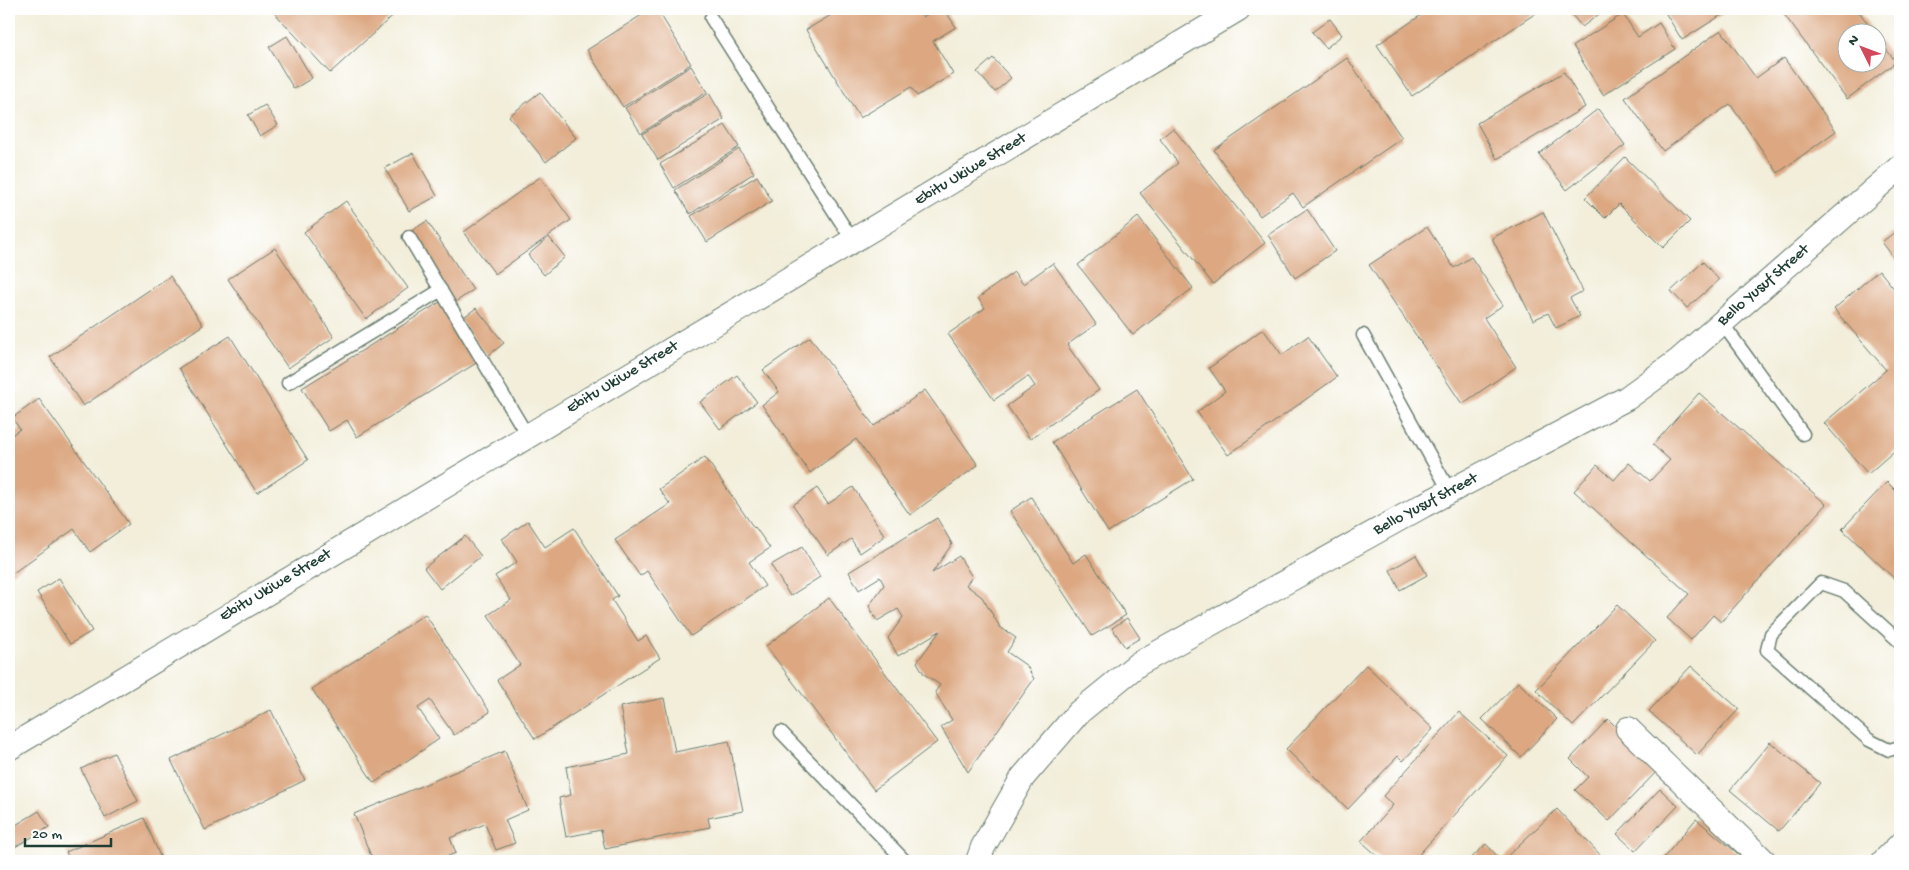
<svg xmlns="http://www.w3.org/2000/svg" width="1909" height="870" font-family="'Gochi Hand',sans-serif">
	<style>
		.building { fill: #dca781 }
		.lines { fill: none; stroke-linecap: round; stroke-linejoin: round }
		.lane-casing { stroke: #697b6e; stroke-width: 15 }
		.street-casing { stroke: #697b6e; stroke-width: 26 }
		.lane { stroke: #fff; stroke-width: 12 }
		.street { stroke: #fff; stroke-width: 24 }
		.labels { text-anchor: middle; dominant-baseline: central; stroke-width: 5; stroke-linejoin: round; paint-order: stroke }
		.street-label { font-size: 16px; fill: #1f3d34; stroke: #fff }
	</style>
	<rect width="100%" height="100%" fill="#fff"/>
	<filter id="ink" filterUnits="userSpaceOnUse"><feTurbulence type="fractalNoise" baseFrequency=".02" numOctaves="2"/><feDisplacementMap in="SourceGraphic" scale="10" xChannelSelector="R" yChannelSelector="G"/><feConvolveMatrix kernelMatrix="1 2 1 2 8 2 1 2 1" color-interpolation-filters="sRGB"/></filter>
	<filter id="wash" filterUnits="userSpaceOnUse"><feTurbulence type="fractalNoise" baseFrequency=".0096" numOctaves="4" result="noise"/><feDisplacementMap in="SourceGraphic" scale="20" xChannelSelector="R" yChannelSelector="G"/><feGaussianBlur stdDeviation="1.12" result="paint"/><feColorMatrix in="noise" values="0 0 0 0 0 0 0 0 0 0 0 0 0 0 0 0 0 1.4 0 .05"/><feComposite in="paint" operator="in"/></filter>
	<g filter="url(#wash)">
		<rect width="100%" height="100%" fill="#f2eeda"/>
		<g id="blocks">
			<g class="building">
				<polygon points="271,9 400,9 330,73"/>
				<polygon points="651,9 657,9 691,64 623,107 587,50"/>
				<polygon points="827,9 874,9 876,13 883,9 918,9 923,17 937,9 944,9 956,27 933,41 953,74 917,96 911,87 860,118 806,30 831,15"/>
				<polygon points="1430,9 1538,9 1539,11 1412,96 1377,45"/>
				<polygon points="1567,9 1606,9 1582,27"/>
				<polygon points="1663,9 1731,9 1682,40"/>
				<polygon points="1780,9 1857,9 1874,32 1846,32 1846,62 1876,62 1876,36 1896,62 1847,99"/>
				<polygon points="1623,14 1638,37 1659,23 1675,49 1603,95 1573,46"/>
				<polygon points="1330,19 1342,35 1326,48 1312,32"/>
				<polygon points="1721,30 1756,78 1784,58 1836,131 1778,173 1730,104 1663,151 1625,98"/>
				<polygon points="287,36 312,78 294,89 269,47"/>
				<polygon points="993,58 1011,78 995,92 977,72"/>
				<polygon points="1347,58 1402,138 1303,207 1293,193 1260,216 1214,150"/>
				<polygon points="691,66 707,92 641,133 625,108"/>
				<polygon points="1564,72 1585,107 1497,159 1477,123"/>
				<polygon points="540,92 576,138 546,162 509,116"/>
				<polygon points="709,93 724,119 658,160 642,134"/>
				<polygon points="265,105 278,125 260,136 248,115"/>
				<polygon points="1598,109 1625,145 1567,190 1539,154"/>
				<polygon points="725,125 739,147 674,188 660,164"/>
				<polygon points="1173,128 1265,243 1213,284 1140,193 1178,163 1160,139"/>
				<polygon points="739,149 754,173 690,214 675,190"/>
				<polygon points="413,153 437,196 409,211 385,168"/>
				<polygon points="1625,157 1690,221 1663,248 1619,204 1605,218 1585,198"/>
				<polygon points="757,176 772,201 707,242 691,216"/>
				<polygon points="540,177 571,220 495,274 464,232"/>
				<polygon points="346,201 408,288 366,319 304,232"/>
				<polygon points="1307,209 1335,251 1295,278 1268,235"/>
				<polygon points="1543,212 1583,291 1570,298 1580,316 1556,328 1548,313 1533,320 1492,238"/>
				<polygon points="1138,217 1193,288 1133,335 1078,265"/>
				<polygon points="427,221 473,290 454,303 408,233"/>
				<polygon points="1427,227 1454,268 1471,257 1503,305 1484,318 1516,367 1462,404 1369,265"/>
				<polygon points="1900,228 1900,259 1897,262 1882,242"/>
				<polygon points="549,237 565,257 544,275 528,255"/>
				<polygon points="275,248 334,337 288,368 228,279"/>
				<polygon points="1703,262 1719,280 1687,308 1671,291"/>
				<polygon points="1053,263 1096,324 1067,345 1099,390 1030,439 1007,406 1035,386 1028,376 994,400 948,334 985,308 978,298 1014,272 1023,284"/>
				<polygon points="1879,270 1900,296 1900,446 1868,474 1824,423 1886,370 1834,309"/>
				<polygon points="170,276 203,325 83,406 50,357"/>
				<polygon points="440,302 478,362 357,437 347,420 329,431 302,388"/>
				<polygon points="476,308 504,343 488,356 460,320"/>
				<polygon points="1263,329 1282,355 1308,336 1337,377 1228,455 1197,412 1225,391 1209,368"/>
				<polygon points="230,336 308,460 257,493 179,368"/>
				<polygon points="810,337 874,426 925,390 978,465 910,515 856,439 810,473 762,405 779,392 763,370"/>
				<polygon points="737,375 757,402 720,429 700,402"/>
				<polygon points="1137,389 1193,479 1108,532 1052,442"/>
				<polygon points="1699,393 1826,504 1721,622 1713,615 1691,640 1667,618 1689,594 1574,491 1597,465 1614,480 1629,463 1650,481 1670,460 1653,445"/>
				<polygon points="39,399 129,524 90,552 74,529 9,576 9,437 20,429 12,418"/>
				<polygon points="705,457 754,528 755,527 770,548 749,562 765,586 691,636 647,571 640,576 615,540 670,504 659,489"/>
				<polygon points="1887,482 1900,495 1900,584 1842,529"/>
				<polygon points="853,487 885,536 860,553 851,539 828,555 793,505 817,488 828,504"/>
				<polygon points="1031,497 1073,563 1086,554 1126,615 1092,636 1010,511"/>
				<polygon points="937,518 952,544 932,573 959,556 972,577 966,585 982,597 1000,627 1016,638 1007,652 1027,666 1034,679 968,772 941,727 952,720 935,692 940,685 924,674 917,662 940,631 898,656 888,638 903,617 898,609 877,621 869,606 884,585 880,577 859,590 849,572"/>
				<polygon points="528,521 545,547 574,528 618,596 612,600 638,641 646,636 660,658 535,739 497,680 520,665 488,615 511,600 495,576 517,562 502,539"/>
				<polygon points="465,536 481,556 440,589 424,568"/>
				<polygon points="802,547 820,577 790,596 771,565"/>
				<polygon points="1416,555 1427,575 1400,590 1390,570"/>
				<polygon points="59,578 92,631 70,644 37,592"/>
				<polygon points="829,598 937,742 874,790 766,646"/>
				<polygon points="1617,605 1655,641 1573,726 1536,690"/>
				<polygon points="425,614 490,712 454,735 430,700 418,708 439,739 374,783 312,689"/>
				<polygon points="1127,618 1140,638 1125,647 1112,628"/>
				<polygon points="1366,665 1433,729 1403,761 1398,756 1348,809 1286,749"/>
				<polygon points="1691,666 1739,709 1697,755 1649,711"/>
				<polygon points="1518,682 1557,719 1521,757 1482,719"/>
				<polygon points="664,698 675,752 729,741 743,811 708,818 710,827 605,849 601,830 566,837 559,798 571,795 566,767 629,754 620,707"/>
				<polygon points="271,710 305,780 205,830 171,760"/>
				<polygon points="1459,712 1508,756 1413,861 1383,861 1361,841 1393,805 1383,796"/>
				<polygon points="1608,719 1659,769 1609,821 1575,790 1588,777 1570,759"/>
				<polygon points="1770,742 1820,783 1779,831 1730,790"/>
				<polygon points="505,751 528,810 505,820 515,843 496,850 485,824 450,838 456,853 435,861 373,861 354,814"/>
				<polygon points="114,753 138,801 105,818 81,769"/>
				<polygon points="1660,789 1678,806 1635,851 1617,834"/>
				<polygon points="1557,809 1606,861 1502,861"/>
				<polygon points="39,811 49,827 15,847 9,837 9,829"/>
				<polygon points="144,818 162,861 70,861 66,852"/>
				<polygon points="1696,819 1747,861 1661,861"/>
				<polygon points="1486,844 1502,861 1468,861"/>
			</g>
		</g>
	</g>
	<g filter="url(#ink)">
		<use href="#blocks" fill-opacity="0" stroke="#697b6e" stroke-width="1"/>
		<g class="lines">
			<defs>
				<g id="lane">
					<polyline points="711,18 853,241"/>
					<polyline points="409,237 527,435"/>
					<polyline points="1722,323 1803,434"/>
					<polyline points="1363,335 1450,492"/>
					<polyline points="288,383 441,290"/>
					<polyline points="1900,642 1844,591 1821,583 1771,634 1767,650 1869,740 1889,750 1900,747"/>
					<polyline points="781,732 905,861"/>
				</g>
				<g id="street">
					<polyline points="1628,729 1764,861"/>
					<polyline points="9,748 1238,9"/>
					<polyline points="978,861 983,847 1023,777 1078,713 1138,664 1424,505 1627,398 1678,361 1900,167"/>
					<polyline points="1884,861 1900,845"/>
				</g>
			</defs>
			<use href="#lane" class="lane-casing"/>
			<use href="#street" class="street-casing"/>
			<use href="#lane" class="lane"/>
			<use href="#street" class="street"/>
		</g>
	</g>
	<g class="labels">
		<g class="street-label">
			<text transform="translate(971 170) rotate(-31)">Ebitu Ukiwe Street</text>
			<text transform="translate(1764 286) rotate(-41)">Bello Yusuf Street</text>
			<text transform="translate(623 378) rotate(-31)">Ebitu Ukiwe Street</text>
			<text transform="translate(1426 505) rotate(-28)">Bello Yusuf Street</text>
			<text transform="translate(276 586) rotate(-31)">Ebitu Ukiwe Street</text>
		</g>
	</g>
	<rect width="1909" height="870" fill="none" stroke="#fff" stroke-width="30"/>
	<g transform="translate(1862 48) rotate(312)"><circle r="24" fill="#ffffff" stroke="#a5b1ae"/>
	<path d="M0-4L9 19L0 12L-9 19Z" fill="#d1495b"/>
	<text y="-8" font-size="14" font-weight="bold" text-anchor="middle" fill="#1f3d34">N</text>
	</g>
	<path d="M25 838v8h86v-8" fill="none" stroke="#1f3d34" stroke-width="2.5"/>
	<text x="32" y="838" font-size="15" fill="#1f3d34" stroke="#ffffff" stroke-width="4" paint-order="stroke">20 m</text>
</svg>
